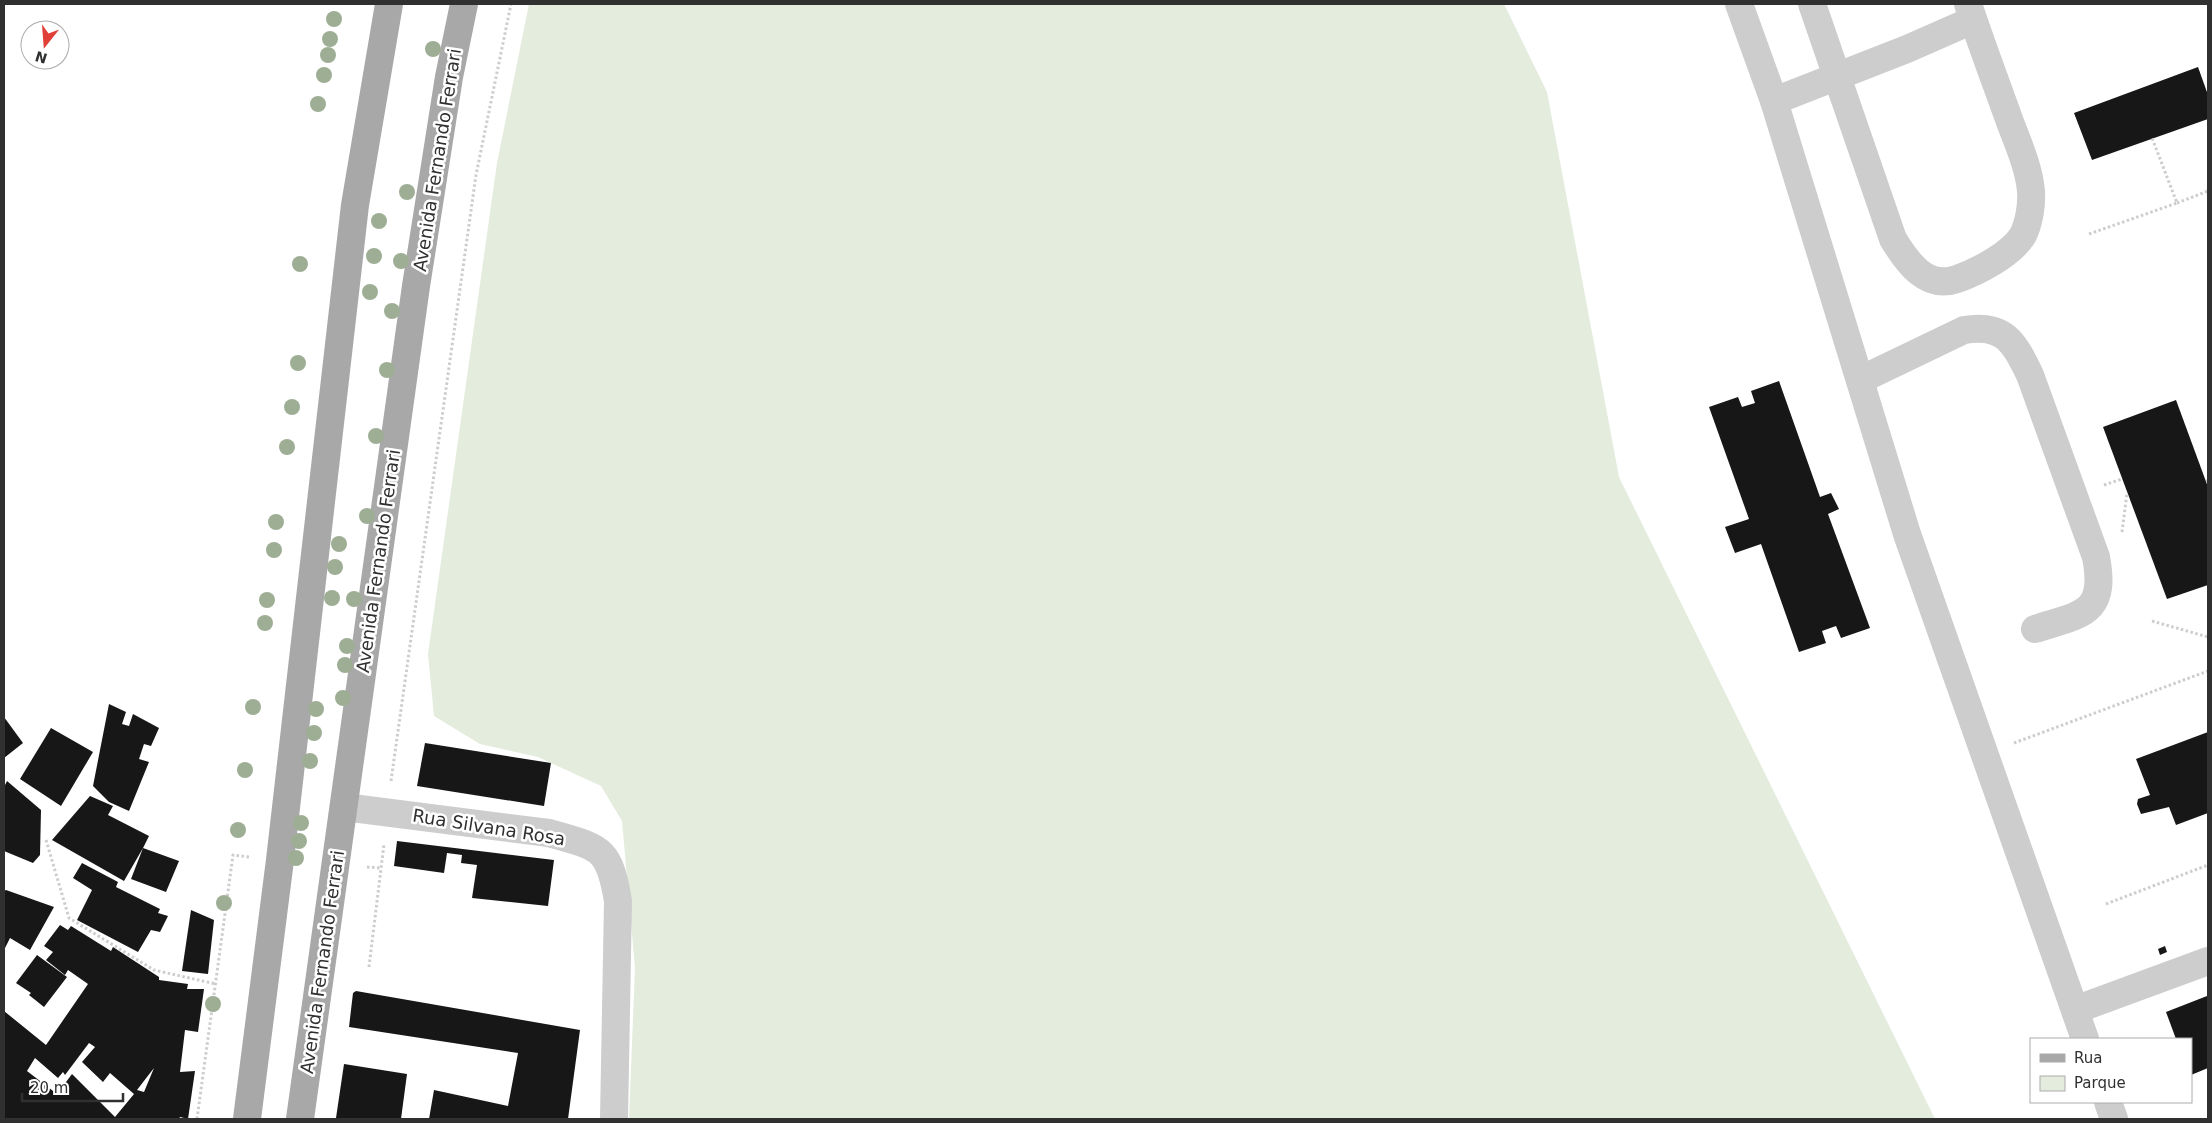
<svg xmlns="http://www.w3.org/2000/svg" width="2212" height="1123" font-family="'DejaVu Sans',sans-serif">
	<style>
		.green { fill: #e4ecde }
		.building { fill: #171717; fill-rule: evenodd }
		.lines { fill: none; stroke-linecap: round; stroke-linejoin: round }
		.path { stroke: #cdcdcd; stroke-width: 3; stroke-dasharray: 2.5 2.5; stroke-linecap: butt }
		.minor { stroke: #cdcdcd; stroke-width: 28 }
		.major { stroke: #a8a8a8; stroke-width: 28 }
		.tree { fill: #9eae95 }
		.labels { text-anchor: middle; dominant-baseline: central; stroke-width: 5; stroke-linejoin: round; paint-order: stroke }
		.street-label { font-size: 18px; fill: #303030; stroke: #fff }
	</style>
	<rect width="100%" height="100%" fill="#fff"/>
	<polygon class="green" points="529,4 1504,4 1547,92 1619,477 1935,1119 629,1119 635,968 622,821 601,786 538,757 480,744 434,716 428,654 497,163"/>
	<g class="building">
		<polygon points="2198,67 2208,95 2208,119 2092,160 2074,113"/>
		<polygon points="1779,381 1820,497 1831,493 1839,509 1828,514 1870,628 1841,638 1836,626 1822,631 1826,643 1799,652 1761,544 1735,553 1725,527 1749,519 1709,407 1738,397 1742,407 1755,403 1751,391"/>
		<polygon points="2176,400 2208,487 2208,585 2167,599 2103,427"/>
		<polygon points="109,704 126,712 122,724 129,726 133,714 159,728 151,746 144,744 139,759 149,762 129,811 109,802 93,786"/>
		<polygon points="4,717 23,743 4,758"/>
		<polygon points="51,728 93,752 61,806 20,779"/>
		<polygon points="2208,732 2208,813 2176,825 2169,807 2141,814 2137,804 2138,799 2150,795 2136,759"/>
		<polygon points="425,743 551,763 544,806 417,786"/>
		<polygon points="7,781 41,810 40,855 33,863 4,851 4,787"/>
		<polygon points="90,796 113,806 108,815 149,836 143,848 179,861 166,892 131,879 143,848 124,881 52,840"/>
		<polygon points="397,841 554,860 548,906 472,898 477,865 461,863 462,855 447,853 444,873 394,866"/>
		<polygon points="82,863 118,882 116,887 160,909 158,913 168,916 160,932 151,930 138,952 77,920 92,890 73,878"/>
		<polygon points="6,890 54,907 30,950 10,938 4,950 4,891"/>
		<polygon points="191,910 214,920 208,974 182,971"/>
		<path d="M 60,925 L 68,930 L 71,926 L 111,951 L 113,947 L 159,977 L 159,980 L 188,984 L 187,989 L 204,989 L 198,1032 L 185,1030 L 180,1072 L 195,1071 L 188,1119 L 180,1117 L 179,1119 L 4,1119 L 4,1011 L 46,1045 L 88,984 L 68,970 L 65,975 L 46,960 L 53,952 L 44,946 ZM 89,1043 L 95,1047 L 82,1062 L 103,1082 L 110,1073 L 134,1094 L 115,1117 L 72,1074 L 57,1094 L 27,1071 L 35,1058 L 58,1078 L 63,1072 L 65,1075 ZM 154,1068 L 144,1092 L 137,1090 L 147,1077 Z"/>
		<polygon points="2165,946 2167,952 2160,955 2158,949"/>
		<polygon points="37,955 67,977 44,1007 29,995 31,993 16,983"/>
		<polygon points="356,991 580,1030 568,1119 429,1119 434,1090 508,1106 518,1053 349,1027 353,993"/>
		<polygon points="2207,996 2208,1068 2191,1075 2191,1039 2176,1039 2166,1012"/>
		<polygon points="344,1064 407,1074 401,1119 336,1118"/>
	</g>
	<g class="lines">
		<g class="path">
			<polyline points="2177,203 2208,191"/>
			<polyline points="2089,234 2177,203 2152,138"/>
			<polyline points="2206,481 2208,481"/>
			<polyline points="2104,485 2122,479"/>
			<polyline points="2122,532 2127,493"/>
			<polyline points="2152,621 2208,637"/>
			<polyline points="2014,743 2208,671"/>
			<polyline points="391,781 476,175 511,4"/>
			<polyline points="46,840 69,918 154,970 216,984"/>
			<polyline points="367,867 381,868"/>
			<polyline points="2106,904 2208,865"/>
			<polyline points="369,967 384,844"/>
			<polyline points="197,1119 233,855 249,857"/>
		</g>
		<g class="minor">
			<polyline points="1739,4 1774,101 1907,534 2085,1039"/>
			<path d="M 1812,4 L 1893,239 C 1907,262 1926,290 1957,279 C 1977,272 2012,254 2023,235 C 2029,223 2032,205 2031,191 C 2029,168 2018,143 2010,122 C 1996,83 1981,43 1968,4"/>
			<polyline points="1774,101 1907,49 1973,20"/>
			<path d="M 1860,380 L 1964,330 C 2004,323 2014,342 2030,375 L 2096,557 C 2107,615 2081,614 2035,629"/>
			<path d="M 344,807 L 549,833 C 600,848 609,846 618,901 L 614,1119"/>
			<polyline points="2075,1010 2208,961"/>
			<polyline points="2108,1102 2114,1119"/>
		</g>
		<g class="major">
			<polyline points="247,1119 280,860 355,205 389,4"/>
			<polyline points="300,1119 416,286 449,77 464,4"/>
		</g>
	</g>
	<g class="tree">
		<circle cx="334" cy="19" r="8"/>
		<circle cx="330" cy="39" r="8"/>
		<circle cx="433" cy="49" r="8"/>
		<circle cx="328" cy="55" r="8"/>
		<circle cx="324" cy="75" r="8"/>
		<circle cx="318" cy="104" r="8"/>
		<circle cx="407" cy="192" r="8"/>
		<circle cx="379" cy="221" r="8"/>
		<circle cx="374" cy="256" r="8"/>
		<circle cx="401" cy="261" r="8"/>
		<circle cx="300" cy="264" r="8"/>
		<circle cx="370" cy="292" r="8"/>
		<circle cx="392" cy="311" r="8"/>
		<circle cx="298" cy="363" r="8"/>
		<circle cx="387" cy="370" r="8"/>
		<circle cx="292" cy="407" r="8"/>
		<circle cx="376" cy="436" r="8"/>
		<circle cx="287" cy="447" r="8"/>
		<circle cx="367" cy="516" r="8"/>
		<circle cx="276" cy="522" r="8"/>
		<circle cx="339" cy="544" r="8"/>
		<circle cx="274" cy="550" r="8"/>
		<circle cx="335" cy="567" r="8"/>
		<circle cx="332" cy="598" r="8"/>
		<circle cx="354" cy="599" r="8"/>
		<circle cx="267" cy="600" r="8"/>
		<circle cx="265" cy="623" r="8"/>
		<circle cx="347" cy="646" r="8"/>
		<circle cx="345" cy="665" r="8"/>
		<circle cx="343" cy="698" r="8"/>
		<circle cx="253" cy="707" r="8"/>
		<circle cx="316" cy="709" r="8"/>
		<circle cx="314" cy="733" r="8"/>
		<circle cx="310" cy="761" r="8"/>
		<circle cx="245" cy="770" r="8"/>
		<circle cx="301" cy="823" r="8"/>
		<circle cx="238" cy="830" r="8"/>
		<circle cx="299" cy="841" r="8"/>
		<circle cx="296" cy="858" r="8"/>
		<circle cx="224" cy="903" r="8"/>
		<circle cx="213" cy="1004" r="8"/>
	</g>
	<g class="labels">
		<g class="street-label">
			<text transform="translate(437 160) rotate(-81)">Avenida Fernando Ferrari</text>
			<text transform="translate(378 561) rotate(-82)">Avenida Fernando Ferrari</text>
			<text transform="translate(489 827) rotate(9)">Rua Silvana Rosa</text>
			<text transform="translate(322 962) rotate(-82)">Avenida Fernando Ferrari</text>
		</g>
	</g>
	<rect width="2212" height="1123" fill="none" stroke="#303030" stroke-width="10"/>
	<rect x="2030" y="1038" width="162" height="65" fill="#ffffff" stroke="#acacac"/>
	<rect x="2040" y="1054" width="25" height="8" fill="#a8a8a8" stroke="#acacac"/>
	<text x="2074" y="1063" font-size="15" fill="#303030">Rua</text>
	<rect x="2040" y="1076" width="25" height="15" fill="#e4ecde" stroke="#acacac"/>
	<text x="2074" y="1088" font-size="15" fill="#303030">Parque</text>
	<g transform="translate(45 45) rotate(197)"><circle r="24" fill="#ffffff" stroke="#acacac"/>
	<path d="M0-4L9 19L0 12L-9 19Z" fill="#e14038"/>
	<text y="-8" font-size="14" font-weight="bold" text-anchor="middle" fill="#303030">N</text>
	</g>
	<path d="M22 1093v8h101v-8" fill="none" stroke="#303030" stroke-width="2.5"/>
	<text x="30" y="1093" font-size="15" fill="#303030" stroke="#ffffff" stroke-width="4" paint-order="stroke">20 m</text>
</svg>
